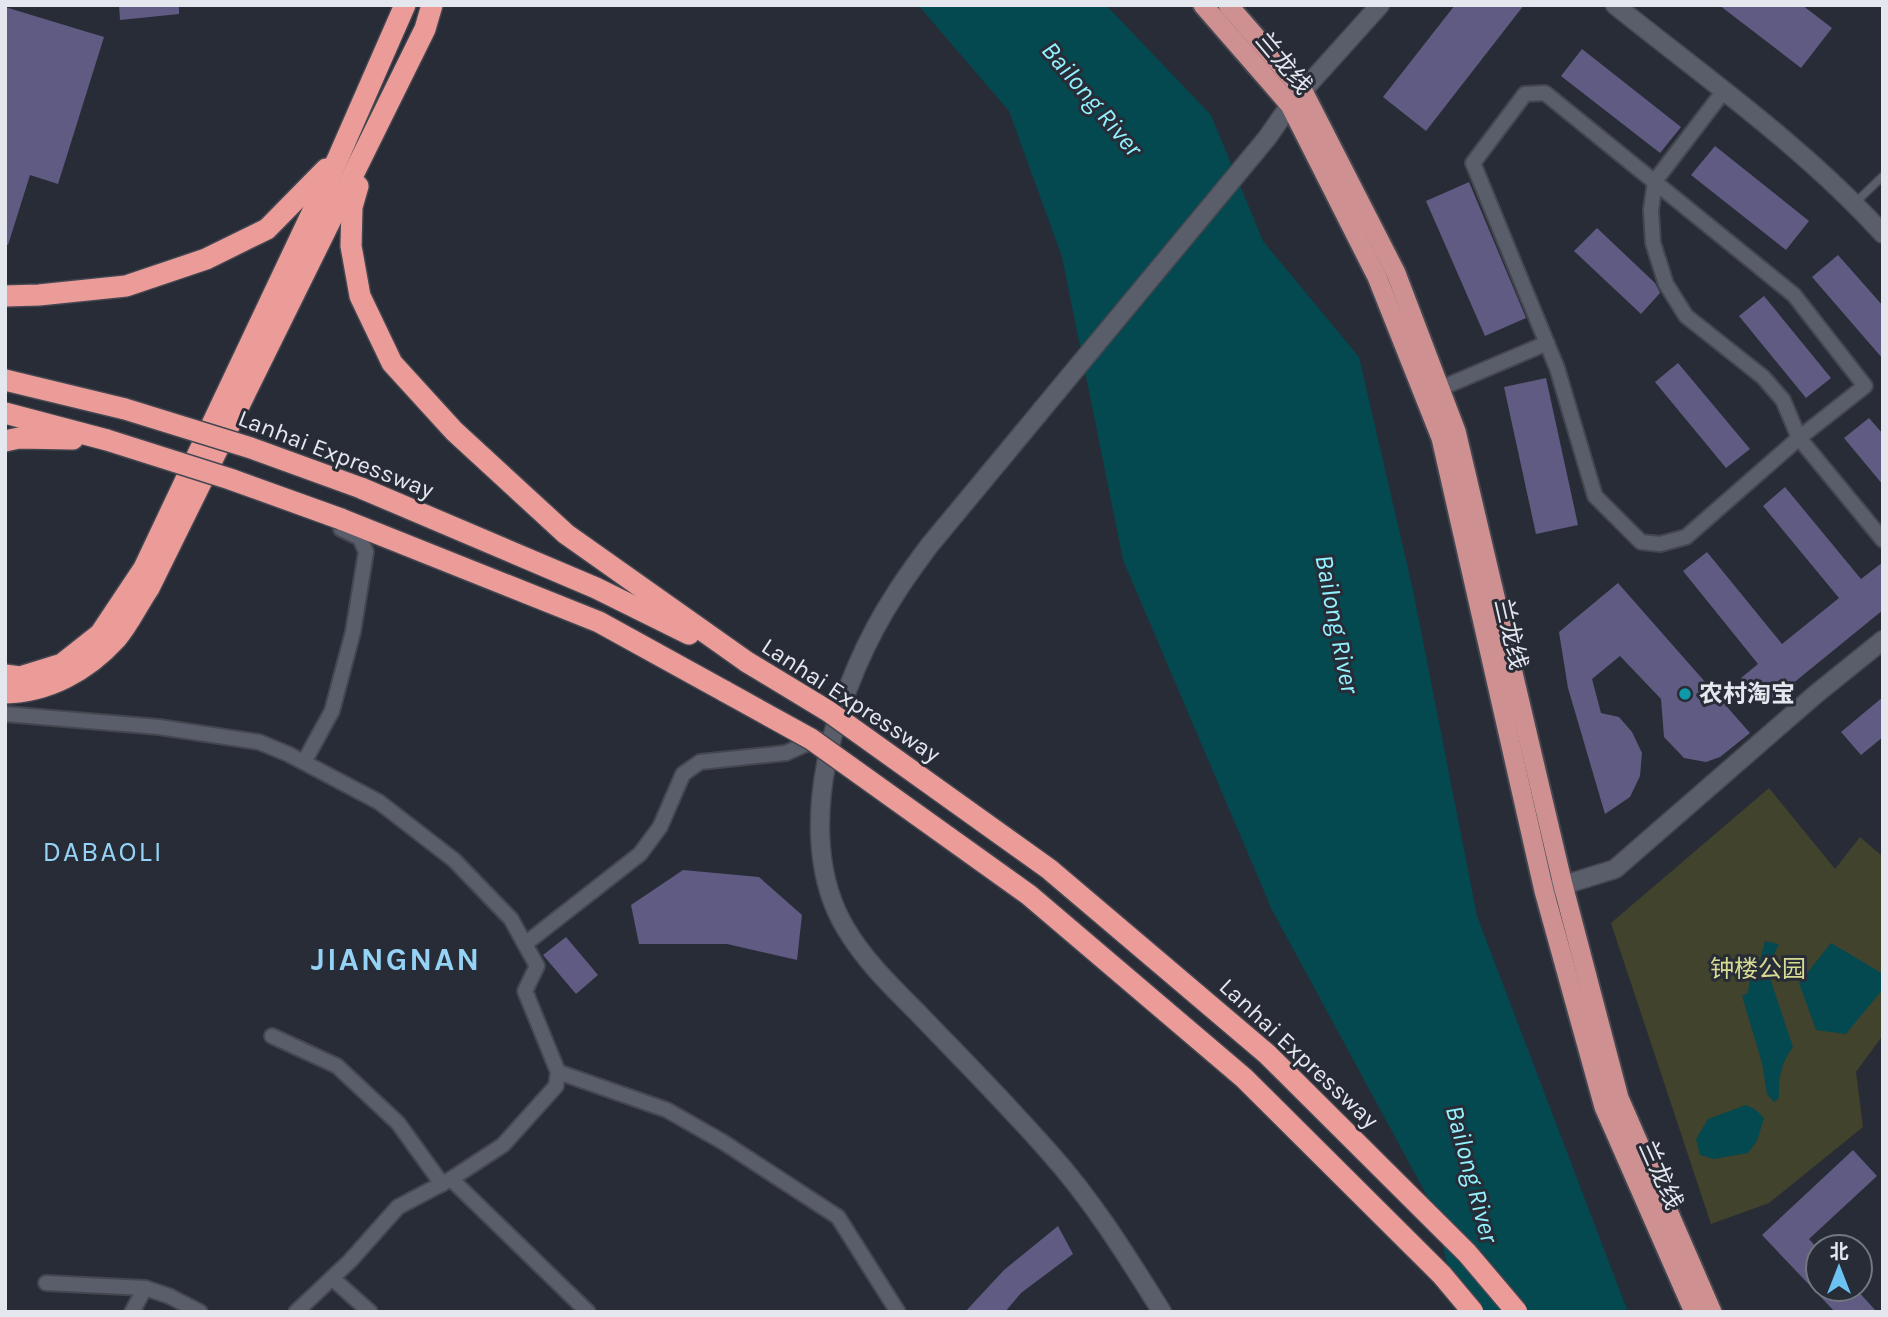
<svg xmlns="http://www.w3.org/2000/svg" width="1888" height="1317" font-family="Karla,'Noto Sans SC',sans-serif">
	<style>
		.green { fill: #42432c }
		.water { fill: #044850 }
		.building { fill: #5f5b82 }
		.lines { fill: none; stroke-linecap: round; stroke-linejoin: round }
		.service-casing { stroke: #444750; stroke-width: 10 }
		.minor-casing { stroke: #444750; stroke-width: 18 }
		.tertiary-casing { stroke: #444750; stroke-width: 21 }
		.trunk-casing { stroke: #444750; stroke-width: 23 }
		.motorway-casing { stroke: #444750; stroke-width: 24 }
		.service { stroke: #595e6a; stroke-width: 7 }
		.minor { stroke: #595e6a; stroke-width: 14 }
		.tertiary { stroke: #595e6a; stroke-width: 18 }
		.trunk { stroke: #ce9090; stroke-width: 19 }
		.motorway { stroke: #eb9c99; stroke-width: 21 }
		.motorway-bridge-casing { stroke: #444750; stroke-width: 24; stroke-linecap: butt }
		.motorway-bridge { stroke: #eb9c99; stroke-width: 21 }
		.culture-dot { fill: #0f9aa8; stroke: #282c37; stroke-width: 2.5 }
		.labels { text-anchor: middle; dominant-baseline: central; stroke-width: 6; stroke-linejoin: round; paint-order: stroke }
		.street-label { font-size: 24px; fill: #e4e7ee; stroke: #282c37 }
		.poi-label { font-size: 24px; font-weight: bold; fill: #e4e7ee; stroke: #282c37; text-anchor: start }
		.park-label { font-size: 24px; fill: #d6db94; stroke: #282c37 }
		.water-label { font-size: 26px; font-style: italic; fill: #93f2ff; stroke: #282c37 }
		.quarter-label { font-size: 28px; letter-spacing: 2px; fill: #95d3f6; stroke: #282c37 }
		.district-label { font-size: 32px; font-weight: bold; letter-spacing: 2px; fill: #95d3f6; stroke: #282c37 }
	</style>
	<rect width="100%" height="100%" fill="#282c37"/>
	<polygon class="green" points="1769,788 1835,869 1860,837 1883,857 1883,1035 1856,1072 1863,1127 1769,1203 1711,1224 1611,923"/>
	<g class="water">
		<polygon points="918,5 1106,5 1211,115 1263,241 1359,357 1413,590 1477,916 1628,1312 1459,1312 1433,1207 1272,910 1123,560 1062,257 1009,111"/>
		<path d="M 1765,941 L 1779,944 L 1767,969 L 1793,1047 C 1781,1063 1778,1079 1779,1098 L 1774,1102 L 1767,1094 L 1762,1063 L 1742,996 L 1748,993 L 1751,969 L 1760,960 Z"/>
		<polygon points="1831,943 1883,974 1883,989 1846,1034 1816,1030 1799,983"/>
		<polygon points="1746,1105 1756,1110 1764,1118 1757,1141 1748,1153 1714,1159 1700,1155 1696,1139 1708,1119"/>
	</g>
	<g class="building">
		<polygon points="119,5 179,5 179,14 120,20"/>
		<polygon points="1455,5 1524,5 1426,131 1383,97"/>
		<polygon points="1719,5 1802,5 1832,28 1801,68"/>
		<polygon points="5,7 104,37 58,184 30,175 8,245 5,244"/>
		<polygon points="1582,49 1681,127 1660,153 1561,76"/>
		<polygon points="1715,146 1809,221 1786,250 1691,175"/>
		<polygon points="1469,182 1526,318 1485,336 1426,201"/>
		<polygon points="1597,228 1655,283 1660,293 1641,314 1574,251"/>
		<polygon points="1838,255 1883,306 1883,359 1812,277"/>
		<polygon points="1764,296 1831,378 1806,398 1739,316"/>
		<polygon points="1678,363 1750,449 1726,468 1655,382"/>
		<polygon points="1546,378 1578,525 1536,534 1504,387"/>
		<polygon points="1869,418 1883,434 1883,485 1844,438"/>
		<polygon points="1785,487 1861,579 1883,562 1883,610 1765,706 1741,678 1758,664 1683,571 1707,552 1782,644 1839,598 1763,506"/>
		<polygon points="1618,583 1750,733 1720,757 1706,762 1684,758 1664,737 1661,699 1620,656 1592,679 1601,713 1619,717 1632,732 1642,753 1640,776 1630,797 1605,814 1568,688 1559,632"/>
		<polygon points="1883,697 1883,737 1861,755 1841,732"/>
		<polygon points="683,870 759,877 802,915 797,960 727,944 639,944 631,905"/>
		<polygon points="566,937 598,975 576,994 543,955"/>
		<polygon points="1853,1150 1877,1176 1809,1239 1818,1249 1818,1289 1856,1289 1877,1312 1835,1312 1762,1235"/>
		<polygon points="1058,1226 1073,1254 1021,1293 1005,1312 965,1312 1004,1270"/>
	</g>
	<g class="lines">
		<defs>
			<polyline id="service" points="1855,203 1883,176"/>
			<g id="minor">
				<polyline points="1723,92 1655,181 1651,210 1653,243 1666,284 1686,316 1763,377 1783,400 1799,438 1883,540"/>
				<polygon points="1545,93 1794,295 1865,386 1799,438 1686,537 1660,544 1641,542 1595,496 1557,368 1473,163 1525,94"/>
				<polyline points="1432,392 1547,343"/>
				<polyline points="5,714 159,727 259,742 288,754 379,802 454,860 511,919 537,966 525,991 558,1072 556,1086 503,1145 451,1179 398,1207 350,1261 296,1312"/>
				<polyline points="304,762 332,711 353,632 366,552 360,538 341,529"/>
				<polyline points="525,944 640,854 660,827 683,774 700,762 786,753 817,739"/>
				<polyline points="272,1036 337,1066 398,1123 442,1184"/>
				<polyline points="558,1072 667,1110 723,1142 838,1217 898,1312"/>
				<polyline points="451,1179 588,1312"/>
				<polyline points="332,1278 370,1312"/>
				<polyline points="46,1283 145,1288 169,1296 200,1312"/>
				<polyline points="132,1312 145,1288"/>
			</g>
			<g id="tertiary">
				<path d="M 1615,5 C 1706,78 1804,147 1883,234"/>
				<polyline points="1551,889 1615,869 1816,694 1883,640"/>
				<path d="M 1162,1312 C 1127,1256 1093,1201 1049,1152 C 1007,1104 962,1059 918,1013 C 892,987 865,961 846,929 C 787,832 839,680 896,593 C 906,577 918,561 929,546 L 1267,138 L 1290,105 L 1380,5"/>
			</g>
			<g id="trunk">
				<polyline points="1203,5 1290,105 1377,277 1441,438 1544,891 1604,1107 1694,1312"/>
				<polyline points="1228,5 1303,91 1396,273 1456,431 1563,885 1619,1098 1712,1312"/>
			</g>
			<g id="motorway">
				<polyline points="358,186 352,207 351,246 360,296 392,363 454,431 566,534 747,662"/>
				<polyline points="5,296 39,295 126,286 206,259 267,229 326,169"/>
				<polyline points="5,380 125,409"/>
				<polyline points="5,413 107,440"/>
				<polyline points="5,441 19,438 73,439"/>
				<polyline points="361,488 596,588 689,634"/>
				<polyline points="341,519 599,622 726,692"/>
				<polyline points="5,675 20,677 62,664 100,634 144,568 338,158 405,5"/>
				<path d="M 5,693 C 48,692 87,671 116,639 C 129,624 138,604 149,588 L 425,29 L 432,5"/>
			</g>
		</defs>
		<use href="#service" class="service-casing"/>
		<use href="#minor" class="minor-casing"/>
		<use href="#tertiary" class="tertiary-casing"/>
		<use href="#trunk" class="trunk-casing"/>
		<use href="#motorway" class="motorway-casing"/>
		<use href="#service" class="service"/>
		<use href="#minor" class="minor"/>
		<use href="#tertiary" class="tertiary"/>
		<use href="#trunk" class="trunk"/>
		<use href="#motorway" class="motorway"/>
		<defs>
			<g id="motorway-bridge">
				<polyline points="125,409 251,448 361,488"/>
				<polyline points="107,440 230,479 341,519"/>
				<polyline points="747,662 828,711 1049,869 1267,1054 1467,1253 1517,1312"/>
				<polyline points="726,692 811,739 1029,895 1244,1078 1442,1275 1473,1312"/>
			</g>
		</defs>
		<use href="#motorway-bridge" class="motorway-bridge-casing"/>
		<use href="#motorway-bridge" class="motorway-bridge"/>
	</g>
	<circle class="culture-dot" cx="1685" cy="694" r="7"/>
	<g class="labels">
		<g class="street-label">
			<text transform="translate(1284 63) rotate(50)">兰龙线</text>
			<text transform="translate(336 454) rotate(21)">Lanhai Expressway</text>
			<text transform="translate(1511 634) rotate(77)">兰龙线</text>
			<text transform="translate(851 700) rotate(33)">Lanhai Expressway</text>
			<text transform="translate(1299 1053) rotate(43)">Lanhai Expressway</text>
			<text transform="translate(1661 1175) rotate(66)">兰龙线</text>
		</g>
		<g class="poi-label">
			<text x="1699" y="694">农村淘宝</text>
		</g>
		<g class="park-label">
			<text x="1758" y="969">钟楼公园</text>
		</g>
		<g class="water-label">
			<text transform="translate(1092 99) rotate(50)">Bailong River</text>
			<text transform="translate(1337 624) rotate(79)">Bailong River</text>
			<text transform="translate(1472 1174) rotate(75)">Bailong River</text>
		</g>
		<g class="quarter-label">
			<text x="103" y="851">DABAOLI</text>
		</g>
		<g class="district-label">
			<text x="396" y="959">JIANGNAN</text>
		</g>
	</g>
	<rect width="1888" height="1317" fill="none" stroke="#e4e7ee" stroke-width="14"/>
	<g transform="translate(1839 1268)"><circle r="33" fill="#282c37" stroke="#737780" stroke-width="2"/>
	<path d="M0-5L12 26L0 18L-12 26Z" fill="#6cc3f2"/>
	<text y="-10" font-size="19" font-weight="bold" text-anchor="middle" fill="#e4e7ee">北</text>
	</g>
</svg>
